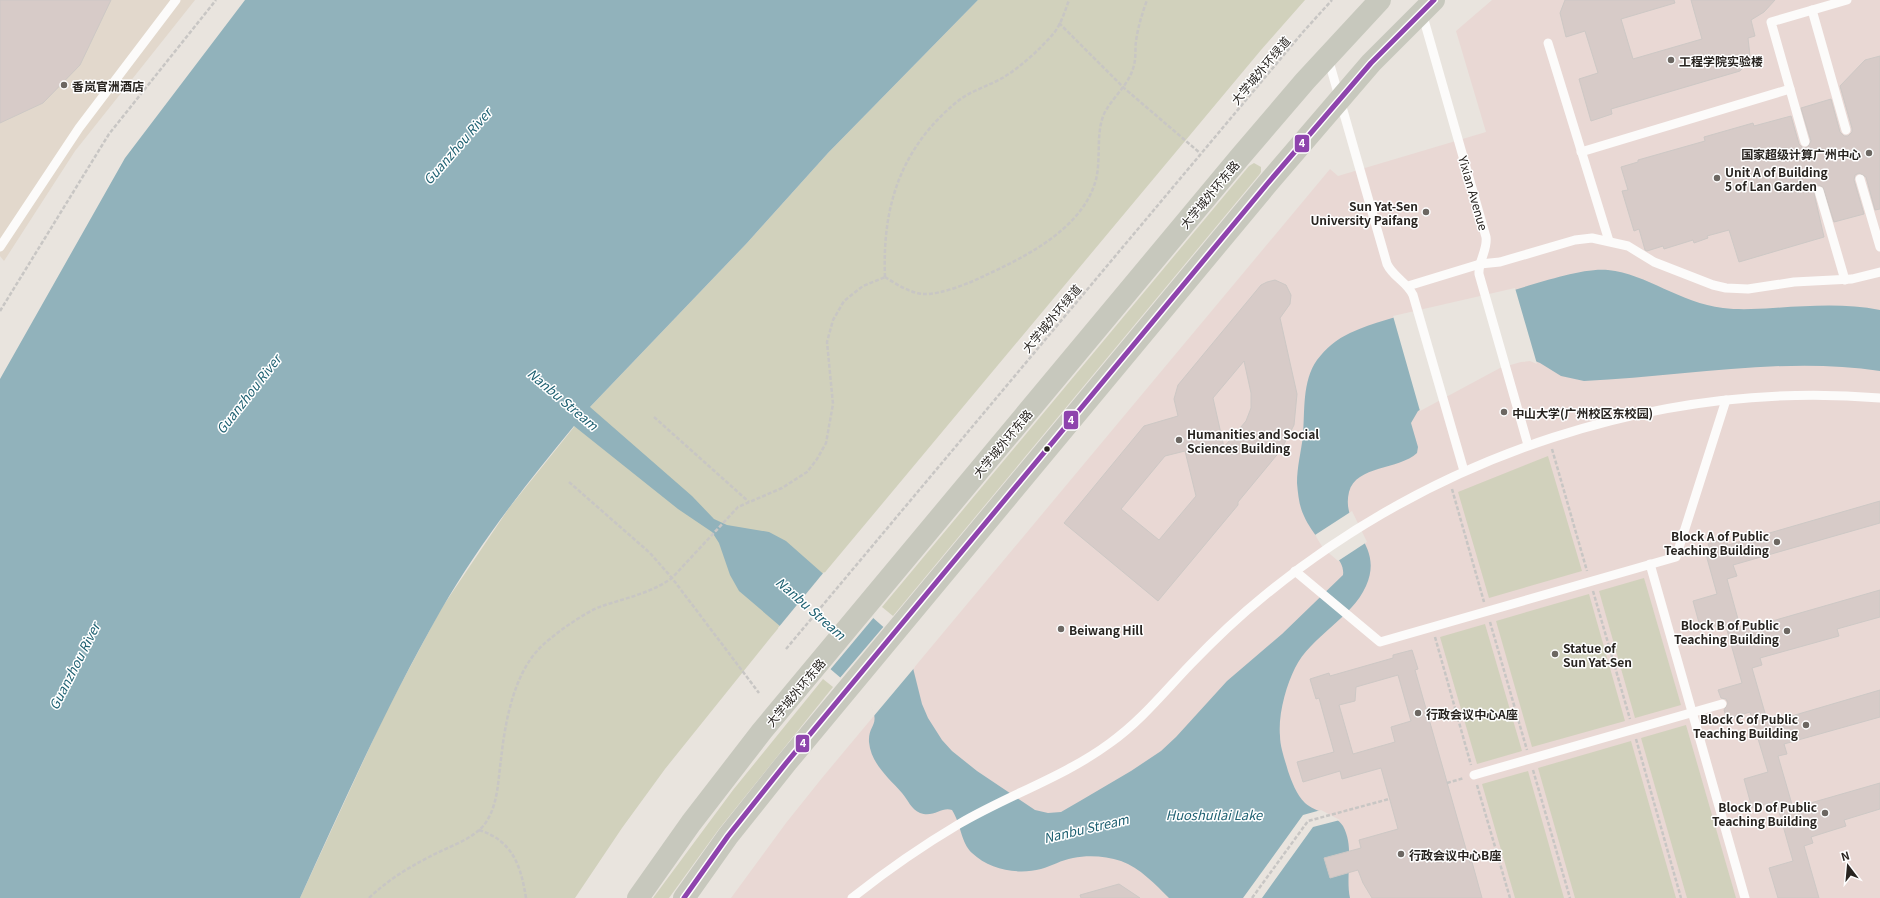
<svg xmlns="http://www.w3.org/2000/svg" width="1880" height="898" font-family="Georgia,'Noto Sans SC',serif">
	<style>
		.built { fill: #e2d8cc }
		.education { fill: #e9d8d4 }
		.green { fill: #d1d1bc }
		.water { fill: #91b2bb }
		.pier { fill: #e9e4de }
		.building { fill: #d7cbc8; stroke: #cdc8c5; fill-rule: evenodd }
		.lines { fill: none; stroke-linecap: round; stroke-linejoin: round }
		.path { stroke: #c8c6c4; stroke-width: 2.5; stroke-dasharray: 4 2; stroke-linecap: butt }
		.lane { stroke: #fcfbfa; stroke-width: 9 }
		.primary { stroke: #c7c8bd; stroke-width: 22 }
		.bus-1-casing { stroke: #fff; stroke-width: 8 }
		.bus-1 { stroke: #8e44ad; stroke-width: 5 }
		.poi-dot { fill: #6c6762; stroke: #fff; stroke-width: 1.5 }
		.bus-dot { fill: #282420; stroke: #fff; stroke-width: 1.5 }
		.labels { text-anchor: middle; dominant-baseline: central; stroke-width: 3; stroke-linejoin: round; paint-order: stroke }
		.poi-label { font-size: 12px; font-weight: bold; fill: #282420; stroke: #fff; text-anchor: start }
		.street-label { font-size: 12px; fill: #282420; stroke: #fff }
		.water-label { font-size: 13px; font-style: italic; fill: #1f6172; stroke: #fff }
		.line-badge { stroke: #fff; stroke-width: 1.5 }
		.badge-label { font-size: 11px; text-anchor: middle; font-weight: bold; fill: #fff }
	</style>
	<rect width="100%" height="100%" fill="#e9e4de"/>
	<polygon class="built" points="0,0 195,0 75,151 4,261 0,256"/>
	<polygon class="education" points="1492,0 1880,0 1880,898 731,898 786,823 822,778 1330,169 1338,176 1486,132 1456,31"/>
	<g class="green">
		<polygon points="978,0 1305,0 1261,50 771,637 665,769 622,828 575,898 300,898 386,712 441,609 509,508 590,407 747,243 828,153"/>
		<polygon points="1254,163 1261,167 1261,172 1259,175 893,616 882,607 1249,166"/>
		<polygon points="1548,456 1582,571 1489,598 1458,492"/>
		<polygon points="1644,578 1681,705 1635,718 1599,591"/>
		<polygon points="1589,594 1625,721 1532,747 1496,621"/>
		<polygon points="1485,624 1522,751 1477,764 1440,637"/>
		<polygon points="823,679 833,687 719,829 669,898 653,898 733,790"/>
		<polygon points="1686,725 1736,898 1687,898 1641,738"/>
		<polygon points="1631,741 1676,898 1575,898 1538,768"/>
		<polygon points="1528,771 1564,898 1515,898 1482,784"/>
	</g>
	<path class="water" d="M 245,0 L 978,0 L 828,153 L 747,243 L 590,407 L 692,496 L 714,519 L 727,525 L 769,532 L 786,541 L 897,639 L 912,664 L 922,704 L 928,718 L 942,740 L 952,751 L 977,771 L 1035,810 L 1048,813 L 1061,812 L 1080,801 L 1131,771 L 1161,751 L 1176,737 L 1227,681 L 1282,634 L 1343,575 C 1345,560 1330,552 1321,542 C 1315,535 1308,525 1304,516 C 1299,506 1298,494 1297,483 C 1297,467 1301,452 1303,436 C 1305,411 1302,381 1317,360 C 1326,348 1337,339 1350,333 C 1397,312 1447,307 1496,295 C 1525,288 1579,267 1608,270 C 1647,274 1680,303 1723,308 C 1739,310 1756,309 1773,308 C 1809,306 1844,303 1880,310 L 1880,371 C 1782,356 1683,377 1584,381 L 1561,376 L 1540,363 L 1530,359 L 1499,366 L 1418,411 L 1411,423 L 1418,447 L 1417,453 C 1399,470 1356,465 1349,492 C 1340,529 1385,543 1366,586 C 1352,618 1311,636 1295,668 C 1286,686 1278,715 1280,736 C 1280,747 1285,760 1288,771 C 1292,782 1296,794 1305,803 C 1316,813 1335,813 1343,826 C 1355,848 1345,875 1350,898 L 1169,898 C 1155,884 1140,868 1121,861 C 1106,856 1088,855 1073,858 C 1061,860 1052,866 1041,869 C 1018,875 990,870 972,853 C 961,843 961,824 952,810 C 942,806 934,818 920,813 C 911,809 908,800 902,793 C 889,778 871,764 869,742 C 868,723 882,726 869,702 L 739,591 L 730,575 L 719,543 L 712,532 L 678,509 L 574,426 C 526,484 479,544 441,610 C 388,703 344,801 300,898 L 0,898 L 0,379 L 125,158 Z"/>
	<g class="pier">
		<polygon points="1515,288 1537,364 1530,361 1521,362 1500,368 1420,411 1393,316"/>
		<polygon points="1352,511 1367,542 1338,561 1323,548 1315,535"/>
		<polygon points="824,572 875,616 829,671 778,628"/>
		<polygon points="885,625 899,638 905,646 915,667 873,717 872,709 868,703 839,679"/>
		<polygon points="1321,810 1340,820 1313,827 1262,898 1243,898 1303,815"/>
	</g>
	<g class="building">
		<polygon points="0,0 111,0 80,65 43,103 0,123"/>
		<polygon points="1565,0 1674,0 1675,3 1621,19 1633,59 1702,39 1691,0 1775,0 1764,12 1751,20 1755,36 1748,38 1750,56 1746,65 1740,71 1611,109 1612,114 1591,121 1579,79 1598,73 1585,31 1566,37 1560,13"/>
		<polygon points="1880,56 1880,209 1875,210 1866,177 1859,173 1855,175 1854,180 1864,214 1834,222 1823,187 1818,185 1813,189 1824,237 1739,262 1729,230 1707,236 1708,238 1694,243 1693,240 1664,249 1663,246 1647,251 1645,250 1639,229 1634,231 1622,191 1628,190 1621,167 1638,162 1638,160 1705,141 1704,137 1753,123 1754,126 1791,116 1799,144 1803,148 1807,148 1811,141 1801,108 1831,99 1840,132 1844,136 1848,136 1852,132 1852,128 1840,86 1865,60"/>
		<path d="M 1275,280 L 1286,285 L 1291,295 L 1290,304 L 1280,318 L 1297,394 L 1294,425 L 1281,450 L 1238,502 L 1238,505 L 1158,601 L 1064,523 L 1144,426 L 1178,416 L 1174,399 L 1178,385 L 1261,285 L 1267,282 ZM 1244,361 L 1251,393 L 1251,408 L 1246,421 L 1224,447 L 1213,398 ZM 1185,451 L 1196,496 L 1159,540 L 1121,509 L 1165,456 Z"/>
		<polygon points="1880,501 1880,523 1733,565 1737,576 1727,579 1741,630 1880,590 1880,617 1837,629 1839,636 1760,658 1762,665 1752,668 1767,720 1777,717 1778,720 1880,690 1880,717 1784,744 1787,754 1778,756 1793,808 1880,783 1880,809 1844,820 1846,826 1811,837 1813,843 1804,846 1819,898 1778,898 1769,868 1793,861 1776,801 1752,808 1744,779 1768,772 1750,712 1727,719 1724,710 1728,703 1726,699 1721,698 1718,690 1742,683 1725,623 1701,630 1693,601 1717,594 1705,551 1710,549 1708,544 1726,539 1728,545"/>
		<path d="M 1412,650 L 1418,669 L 1415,670 L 1470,863 L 1472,862 L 1482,898 L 1372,898 L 1363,883 L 1358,870 L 1330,878 L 1324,858 L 1361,848 L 1359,840 L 1398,829 L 1381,768 L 1342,779 L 1340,771 L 1303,782 L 1297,762 L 1334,752 L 1319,698 L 1316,699 L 1310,679 L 1329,673 L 1330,676 L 1393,658 L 1393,655 ZM 1398,675 L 1411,721 L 1391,727 L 1395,742 L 1353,754 L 1339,705 L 1355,701 L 1356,687 Z"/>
		<polygon points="1119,884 1140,898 1081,898 1080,895"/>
	</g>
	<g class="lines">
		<g class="path">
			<polyline points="1059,23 1124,88 1200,153"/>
			<path d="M 885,277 C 896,284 910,293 923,294 C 940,295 970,283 984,276 C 1025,257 1080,230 1095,183 C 1102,160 1095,135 1104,114 C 1112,97 1129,86 1134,65 C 1136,58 1135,49 1136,41 C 1138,27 1142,14 1147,0"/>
			<path d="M 885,277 C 882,206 901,147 958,101 C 972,90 989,86 1004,77 C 1022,66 1040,49 1054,33 C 1061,24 1065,11 1069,0"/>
			<polyline points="0,311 109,134 216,0"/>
			<polyline points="654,417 749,502"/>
			<polyline points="1552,449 1587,571"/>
			<polyline points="569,482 650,553 672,578 759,693"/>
			<polyline points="1452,489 1484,602"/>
			<polyline points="1593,591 1630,719"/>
			<polyline points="1490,622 1527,750"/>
			<polyline points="1435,637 1471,765"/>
			<polyline points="786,649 1303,32 1332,0"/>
			<polyline points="1636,739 1681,898"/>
			<polyline points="1533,770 1570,898"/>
			<polyline points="1447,783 1464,778"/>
			<polyline points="1477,785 1510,898"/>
			<path d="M 479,830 C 513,841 521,866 526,898"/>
			<path d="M 369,898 C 388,880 406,869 429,857 C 445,848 472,840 484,825 C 498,807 498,781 501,759 C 505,723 513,678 537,651 C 549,637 585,612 602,606 C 626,598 651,593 672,578 L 738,507 L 782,488 L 807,472 L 817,459 L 826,443 L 833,404 L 827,342 L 833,320 L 844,301 L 863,286 L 885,277"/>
			<polyline points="1252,898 1308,821 1389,799"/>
		</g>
		<g class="lane">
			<polyline points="1812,10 1846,130"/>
			<path d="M 1422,13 L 1486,237 C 1488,250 1478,261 1479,274 L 1528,445"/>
			<polyline points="1548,43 1609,241"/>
			<path d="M 1328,58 L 1387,264 C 1393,277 1407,282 1413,295 L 1464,471"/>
			<polyline points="1805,142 1771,22 1847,0"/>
			<polyline points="1581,152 1790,89"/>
			<polyline points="1860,179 1880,247"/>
			<polyline points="1819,191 1845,280"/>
			<polyline points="0,247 79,128 176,0"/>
			<polyline points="1408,286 1480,264 1500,262 1575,240 1592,238 1628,246 1654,262 1713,285 1726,288 1748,289 1794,282 1852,279 1880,272"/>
			<polyline points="1650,564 1745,898"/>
			<polyline points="1295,571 1380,642 1676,557 1726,400"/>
			<polyline points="1474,775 1722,704"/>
			<path d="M 852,898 C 886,871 922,846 959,824 C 1008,795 1064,777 1110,743 C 1141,721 1164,692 1190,665 C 1213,641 1238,617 1264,596 C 1436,455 1658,380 1880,398"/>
		</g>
		<g class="primary">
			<polyline points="638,898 691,823 762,731 1240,157 1305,81 1380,0"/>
			<polyline points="684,898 728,836 787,762 1268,183 1371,63 1434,0"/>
		</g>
		<defs>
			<polyline id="bus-1" points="684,898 728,836 787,762 1268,183 1371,63 1434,0"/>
		</defs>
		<use href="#bus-1" class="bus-1-casing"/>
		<use href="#bus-1" class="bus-1"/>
	</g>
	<g class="poi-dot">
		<circle cx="1671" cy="60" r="4"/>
		<circle cx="64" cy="85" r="4"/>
		<circle cx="1869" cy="153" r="4"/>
		<circle cx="1717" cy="178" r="4"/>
		<circle cx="1426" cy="212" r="4"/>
		<circle cx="1504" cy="412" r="4"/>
		<circle cx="1179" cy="440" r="4"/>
		<circle cx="1777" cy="542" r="4"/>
		<circle cx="1061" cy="629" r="4"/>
		<circle cx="1787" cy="631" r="4"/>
		<circle cx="1555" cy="654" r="4"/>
		<circle cx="1418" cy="713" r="4"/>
		<circle cx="1806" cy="725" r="4"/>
		<circle cx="1825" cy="813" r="4"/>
		<circle cx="1401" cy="854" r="4"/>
	</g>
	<circle class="bus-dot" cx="1047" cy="449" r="3.5"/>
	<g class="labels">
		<g class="poi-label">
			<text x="1679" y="60">工程学院实验楼</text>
			<text x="72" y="85">香岚官洲酒店</text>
			<text x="1861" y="153" text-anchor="end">国家超级计算广州中心</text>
			<text x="1725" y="171">Unit A of Building<tspan x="1725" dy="14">5 of Lan Garden</tspan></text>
			<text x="1418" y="205" text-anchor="end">Sun Yat-Sen<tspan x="1418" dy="14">University Paifang</tspan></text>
			<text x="1512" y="412">中山大学(广州校区东校园)</text>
			<text x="1187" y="433">Humanities and Social<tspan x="1187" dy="14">Sciences Building</tspan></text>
			<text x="1769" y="535" text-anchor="end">Block A of Public<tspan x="1769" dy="14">Teaching Building</tspan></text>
			<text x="1779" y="624" text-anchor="end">Block B of Public<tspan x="1779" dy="14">Teaching Building</tspan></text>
			<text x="1069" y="629">Beiwang Hill</text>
			<text x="1563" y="647">Statue of<tspan x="1563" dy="14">Sun Yat-Sen</tspan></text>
			<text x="1426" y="713">行政会议中心A座</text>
			<text x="1798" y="718" text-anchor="end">Block C of Public<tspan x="1798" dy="14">Teaching Building</tspan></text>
			<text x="1817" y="806" text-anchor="end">Block D of Public<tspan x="1817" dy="14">Teaching Building</tspan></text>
			<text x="1409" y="854">行政会议中心B座</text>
		</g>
		<g class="street-label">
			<text transform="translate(1260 70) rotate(-50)">大学城外环绿道</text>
			<text transform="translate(1474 193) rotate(74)">Yixian Avenue</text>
			<text transform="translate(1209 194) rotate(-50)">大学城外环东路</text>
			<text transform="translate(1051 318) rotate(-50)">大学城外环绿道</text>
			<text transform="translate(1002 443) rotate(-50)">大学城外环东路</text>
			<text transform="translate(795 692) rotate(-50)">大学城外环东路</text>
		</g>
		<g class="water-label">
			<text transform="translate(457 146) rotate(-49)">Guanzhou River</text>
			<text transform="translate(248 394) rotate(-52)">Guanzhou River</text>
			<text transform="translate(563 399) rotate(40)">Nanbu Stream</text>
			<text transform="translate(811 608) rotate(41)">Nanbu Stream</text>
			<text transform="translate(74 666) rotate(-63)">Guanzhou River</text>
			<text x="1214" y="814">Huoshuilai Lake</text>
			<text transform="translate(1086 828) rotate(-13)">Nanbu Stream</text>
		</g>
	</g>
	<g class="line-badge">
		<rect x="1294" y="134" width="16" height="19" rx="4" fill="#8e44ad"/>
		<rect x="1063" y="410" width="16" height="20" rx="4" fill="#8e44ad"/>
		<rect x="795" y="734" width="15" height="19" rx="4" fill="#8e44ad"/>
	</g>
	<g class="badge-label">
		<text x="1302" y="147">4</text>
		<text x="1071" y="424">4</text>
		<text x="803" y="747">4</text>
	</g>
	<g transform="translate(1848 866) rotate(344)" stroke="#ffffff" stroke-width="3" paint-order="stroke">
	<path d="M0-3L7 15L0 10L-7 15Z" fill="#282420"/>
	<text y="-6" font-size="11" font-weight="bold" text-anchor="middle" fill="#282420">N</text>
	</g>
</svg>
